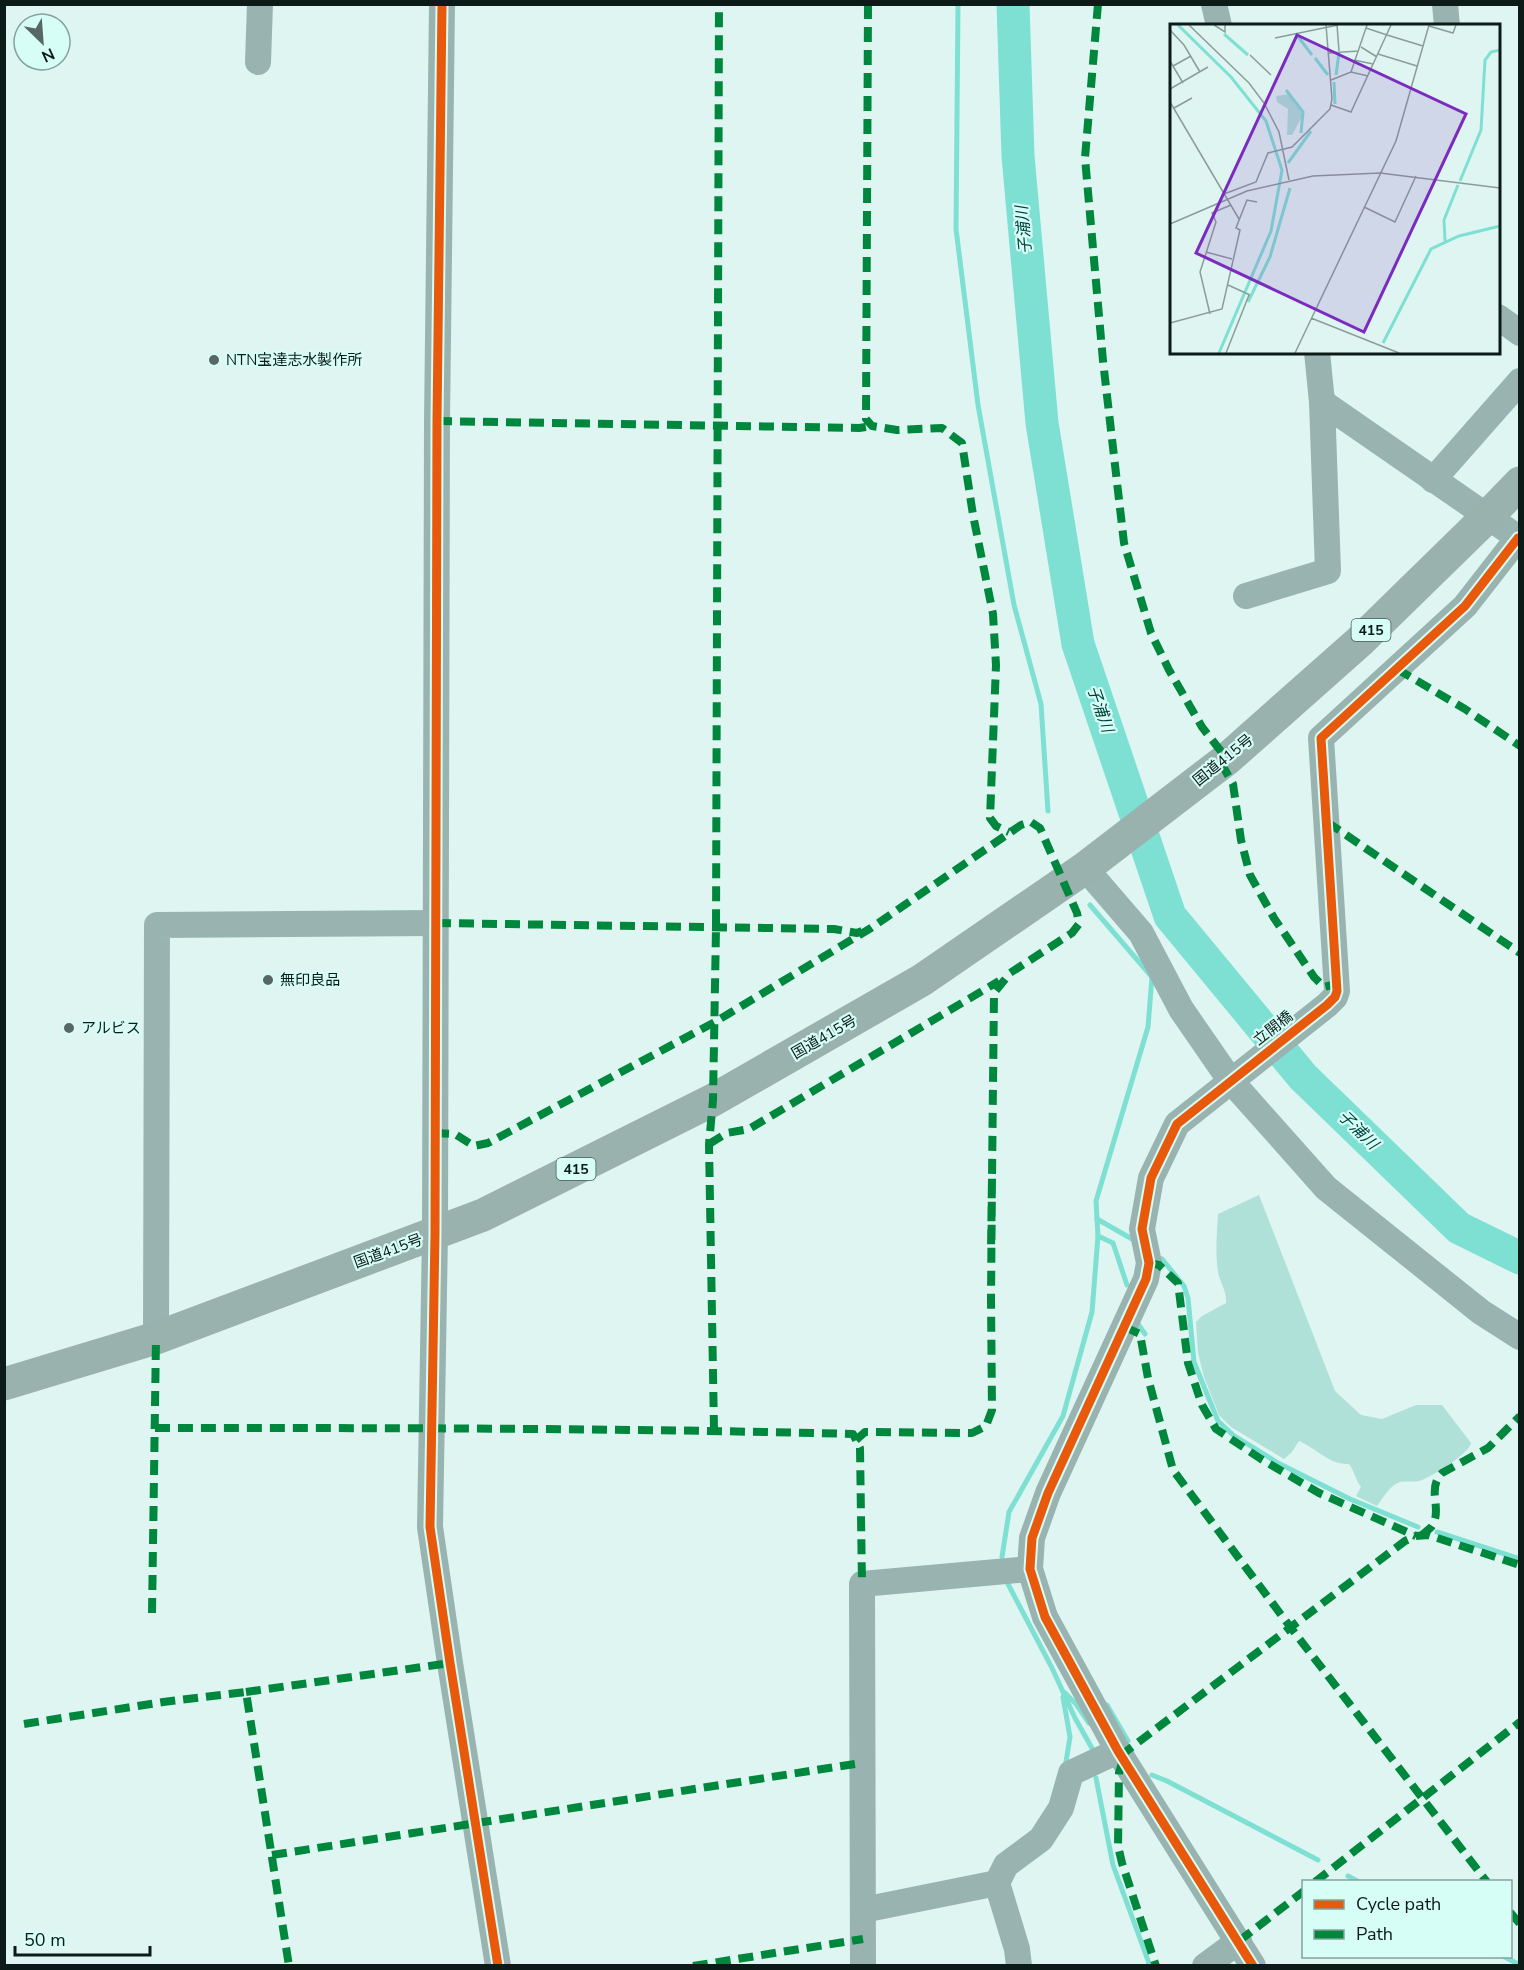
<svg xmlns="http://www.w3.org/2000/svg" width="1524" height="1970" font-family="'Nunito Sans','Noto Sans JP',sans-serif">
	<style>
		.green { fill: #b0e1d9 }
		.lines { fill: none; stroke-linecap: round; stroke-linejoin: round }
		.stream { stroke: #7ee0d3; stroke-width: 5 }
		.river { stroke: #7ee0d3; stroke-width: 33 }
		.minor { stroke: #99b4b0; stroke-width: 26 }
		.highway { stroke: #99b2ae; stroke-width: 33 }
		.quiet { stroke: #00873e; stroke-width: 8; stroke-dasharray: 15 8; stroke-linecap: butt }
		.cycleway-casing { stroke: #d6fef7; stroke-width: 13 }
		.cycleway { stroke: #e8590c; stroke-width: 9 }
		.poi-dot { fill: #566764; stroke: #d6fef7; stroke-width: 2 }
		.labels { text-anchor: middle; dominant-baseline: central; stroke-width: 4.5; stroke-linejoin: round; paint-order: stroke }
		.shield { fill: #d6fef7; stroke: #495e5b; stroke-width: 1.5 }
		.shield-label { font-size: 14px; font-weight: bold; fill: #0c1a18 }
		.poi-label { font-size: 15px; fill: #0c1a18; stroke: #d6fef7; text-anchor: start }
		.street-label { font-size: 15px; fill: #0c1a18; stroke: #d6fef7 }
		.water-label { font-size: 16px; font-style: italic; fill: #014039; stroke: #d6fef7 }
		.inset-river { fill: none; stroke: #7ee0d3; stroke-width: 3 }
		.inset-road { fill: none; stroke: #8b9d9a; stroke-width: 1.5 }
		.view { fill: #7b2cbf; fill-opacity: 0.15; stroke: #7b2cbf; stroke-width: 3 }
		.inset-edge { fill: none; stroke: #0c1a18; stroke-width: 3 }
	</style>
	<rect width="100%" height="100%" fill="#dff5f1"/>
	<path class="green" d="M 1259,1195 L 1335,1391 L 1361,1415 L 1382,1419 L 1416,1405 L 1442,1405 L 1471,1443 C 1469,1454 1430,1478 1419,1481 C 1413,1482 1405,1481 1400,1482 C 1390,1485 1383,1498 1377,1506 L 1356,1496 L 1361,1487 C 1355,1479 1354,1470 1349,1464 C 1329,1465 1316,1448 1299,1441 L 1292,1452 L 1284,1459 L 1231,1427 L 1219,1415 L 1204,1377 L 1198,1353 L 1196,1322 L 1202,1316 L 1226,1303 C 1227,1291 1220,1283 1218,1272 C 1215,1252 1217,1234 1218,1214 Z"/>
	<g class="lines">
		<g class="stream">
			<polyline points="958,4 956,229 978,405 1014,605 1041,704 1048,811"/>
			<polyline points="1097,1219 1132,1239"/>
			<polyline points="1098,1236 1113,1243 1127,1285"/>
			<polyline points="1162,1259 1184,1286 1188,1298 1194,1362 1218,1421 1233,1435 1278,1463 1350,1499 1418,1527"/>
			<polyline points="1136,1321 1145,1334"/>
			<polyline points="1437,1532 1520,1559"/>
			<polyline points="1002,1557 1009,1512 1063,1416 1092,1312 1098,1236 1096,1201 1148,1027 1152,977 1090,905"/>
			<polyline points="1008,1584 1052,1668 1075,1718 1093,1750"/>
			<polyline points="1065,1693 1076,1704 1089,1723"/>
			<polyline points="1063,1697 1070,1737 1065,1768"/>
			<polyline points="1107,1705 1128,1741"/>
			<polyline points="1152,1775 1167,1781 1318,1860"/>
			<polyline points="1096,1778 1113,1865 1150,1966"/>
			<polyline points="1348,1876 1359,1882"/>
			<polyline points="1503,1956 1520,1965"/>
		</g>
		<polyline class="river" points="1013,4 1018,156 1042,423 1078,644 1170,916 1303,1077 1459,1228 1520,1258"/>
		<g class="minor">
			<polyline points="442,4 437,421 435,1234 430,1527 450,1663 498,1966"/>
			<polyline points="1214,4 1219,26"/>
			<polyline points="1445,4 1447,26"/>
			<polyline points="258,62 260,4"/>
			<polyline points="1498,317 1520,333"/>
			<polyline points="1322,402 1520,539"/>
			<polyline points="1433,480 1520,381"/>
			<polyline points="1246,596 1328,571 1322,402 1317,352"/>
			<polyline points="1085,868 1141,933 1181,1009 1230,1080 1326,1188 1481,1312 1520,1337"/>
			<polyline points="156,1338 157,925 436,923"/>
			<polyline points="863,1910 997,1883"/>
			<polyline points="863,1966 862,1584 1030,1569"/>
			<polyline points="1019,1966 1017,1949 997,1883 1006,1865 1041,1839 1061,1808 1071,1773 1118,1751"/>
			<polyline points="1205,1966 1239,1941"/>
			<polyline points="1253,1966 1118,1751 1045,1617 1030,1569 1032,1538 1048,1493 1146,1279 1149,1263 1142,1229 1151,1178 1177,1124 1327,1005 1335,997 1337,991 1321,738 1465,606 1518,538"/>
		</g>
		<polyline class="highway" points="4,1384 156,1338 483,1215 713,1100 922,980 1085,868 1227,759 1359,642 1487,517 1520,483"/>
		<g class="quiet">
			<polyline points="868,4 866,419 872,426 897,430 942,428 962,443 973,515 993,614 996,665 990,818 996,826 1009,832"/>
			<polyline points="1098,4 1085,158 1103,361 1124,543 1151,633 1169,670 1202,727 1227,759"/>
			<polyline points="437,421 859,428 872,426"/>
			<polyline points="1397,669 1465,709 1520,746"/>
			<polyline points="1221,763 1233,784 1241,840 1250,875 1274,918 1314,977 1324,987 1336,984"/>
			<polyline points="1327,822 1520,953"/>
			<polyline points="436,923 834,929 857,933 862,931"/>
			<polyline points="434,1133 455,1134 474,1146 488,1143 715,1022 871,928 1021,825 1031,822 1040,828 1077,913 1079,924 1072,933 1010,973 994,993 992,1177"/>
			<polyline points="709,1144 727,1133 749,1129 999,981"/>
			<polyline points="1149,1263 1159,1265 1178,1283 1188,1363 1202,1405 1216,1429 1261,1459 1319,1493 1416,1536"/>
			<polyline points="1125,1327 1140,1334 1148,1378 1173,1470 1291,1628 1487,1882"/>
			<path d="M 155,1428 C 387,1428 620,1428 853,1434 L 860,1448 L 862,1584"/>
			<polyline points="714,1430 709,1144 713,1100 716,928 719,4"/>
			<polyline points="856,1440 865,1432 972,1433 986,1426 992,1410 991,1299 992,1177 991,1250"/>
			<path d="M 1421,1536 C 1424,1533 1430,1529 1432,1526 C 1443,1509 1426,1489 1442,1473 L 1488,1448 L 1520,1416"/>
			<polyline points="152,1613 156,1338"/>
			<polyline points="246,1692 450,1663"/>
			<polyline points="24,1724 163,1702 246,1692 289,1966"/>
			<polyline points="1120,1756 1405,1541 1416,1536 1428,1535 1520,1565"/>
			<polyline points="1123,1760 1119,1773 1118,1846 1122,1863 1156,1966"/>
			<polyline points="272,1855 861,1763"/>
			<polyline points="1315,1882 1520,1722"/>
			<polyline points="1510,1912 1520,1924"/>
			<polyline points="1239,1941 1304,1891"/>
			<polyline points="693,1966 863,1939"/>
		</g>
		<defs>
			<g id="cycleway">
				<polyline points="442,4 437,421 435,1234 430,1527 450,1663 498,1966"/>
				<polyline points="1253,1966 1118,1751 1045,1617 1030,1569 1032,1538 1048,1493 1146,1279 1149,1263 1142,1229 1151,1178 1177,1124 1327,1005 1335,997 1337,991 1321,738 1465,606 1518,538"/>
			</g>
		</defs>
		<use href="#cycleway" class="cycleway-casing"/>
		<use href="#cycleway" class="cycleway"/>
	</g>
	<g class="poi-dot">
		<circle cx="214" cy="360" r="6"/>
		<circle cx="268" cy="980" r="6"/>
		<circle cx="69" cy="1028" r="6"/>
	</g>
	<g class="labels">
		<g class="shield">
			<rect x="1351.5" y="619" width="39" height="22" rx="4.5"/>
			<rect x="556.5" y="1158" width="39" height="22" rx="4.5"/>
		</g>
		<g class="shield-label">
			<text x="1371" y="630">415</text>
			<text x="576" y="1169">415</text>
		</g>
		<g class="poi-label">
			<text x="226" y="360">NTN宝達志水製作所</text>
			<text x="280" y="980">無印良品</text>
			<text x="81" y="1028">アルビス</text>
		</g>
		<g class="street-label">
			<text transform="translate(1223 760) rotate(-39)">国道415号</text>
			<text transform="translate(1273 1028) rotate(-38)">立開橋</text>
			<text transform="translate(824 1037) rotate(-30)">国道415号</text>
			<text transform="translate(388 1251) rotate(-20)">国道415号</text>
		</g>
		<g class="water-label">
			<text transform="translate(1024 230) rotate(-95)">子浦川</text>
			<text transform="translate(1100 709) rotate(71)">子浦川</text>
			<text transform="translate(1358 1130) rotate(44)">子浦川</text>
		</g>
	</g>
	<g transform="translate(1170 24)">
		<rect width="330" height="330" fill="#dff5f1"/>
		<path d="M 120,70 L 133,91 L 122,111 L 117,111 L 118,85 L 107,78 L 106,72 Z" fill="#b0e1d9"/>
		<path class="inset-river" d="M 8,1 L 61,53 L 96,97 L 112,146 L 101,207 L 49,329M 54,10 L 78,31M 126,10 L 142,31M 145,34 L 158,51M 166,51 L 169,29M 164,58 L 165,80M 116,66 L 133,88 L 131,109M 118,139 L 141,107M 290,157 L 311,106 L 315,36 L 321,28 L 330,26M 275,217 L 274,196 L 288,161M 78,278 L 100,233 L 120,164M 213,319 L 261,225 L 289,212 L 330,202"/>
		<path class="inset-road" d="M 19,1 L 79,59 L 94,79 L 109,108 L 119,156M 44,1 L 55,8 L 55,1M 167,1 L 169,27M 259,2 L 283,9 L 286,1M 196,4 L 217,11M 0,6 L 14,21 L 30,48M 217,11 L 253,22M 105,14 L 168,1M 191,23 L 207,33M 158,29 L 189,27M 208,30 L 247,42M 80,31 L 101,51M 184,36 L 203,40M 0,37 L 13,59M 3,42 L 21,32M 181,48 L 197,1M 161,56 L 181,48 L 198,52M 0,65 L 38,43M 0,78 L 69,195M 161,81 L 181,88 L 221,1M 4,84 L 22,74M 54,170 L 86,158 L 98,129 L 122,123 L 160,85 L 162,75 L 156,1M 194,183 L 225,198 L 246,152M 0,200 L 77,167 L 143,152 L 210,149 L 330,164M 36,228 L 62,235M 58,261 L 80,271M 40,290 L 30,248 L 46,198 L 42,189 L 61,181M 141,294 L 229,329M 0,299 L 52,285 L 70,206 L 66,204 L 77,176 L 87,178M 56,329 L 79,271M 125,329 L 226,117 L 259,1"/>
		<path class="view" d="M 127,11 L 296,90 L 194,308 L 26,229 Z"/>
		<rect width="330" height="330" class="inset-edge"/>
	</g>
	<rect width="1524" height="1970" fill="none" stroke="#0c1a18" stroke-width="12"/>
	<rect x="1302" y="1880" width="210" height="78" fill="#d6fef7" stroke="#85a39e" stroke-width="1.5"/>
	<rect x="1314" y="1900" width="30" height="9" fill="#e8590c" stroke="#85a39e" stroke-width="1.5"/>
	<text x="1356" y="1910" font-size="18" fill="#0c1a18">Cycle path</text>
	<rect x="1314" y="1930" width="30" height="9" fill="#00873e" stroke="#85a39e" stroke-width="1.5"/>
	<text x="1356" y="1940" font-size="18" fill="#0c1a18">Path</text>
	<g transform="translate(42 42) rotate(155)"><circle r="28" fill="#d6fef7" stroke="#85a39e" stroke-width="1.5"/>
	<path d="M0-4.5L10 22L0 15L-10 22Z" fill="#566764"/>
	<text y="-9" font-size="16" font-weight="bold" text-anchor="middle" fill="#0c1a18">N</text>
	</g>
	<path d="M15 1946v9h135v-9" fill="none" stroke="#0c1a18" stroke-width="3"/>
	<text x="24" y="1946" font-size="18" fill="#0c1a18" stroke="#d6fef7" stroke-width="4.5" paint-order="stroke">50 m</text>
</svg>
